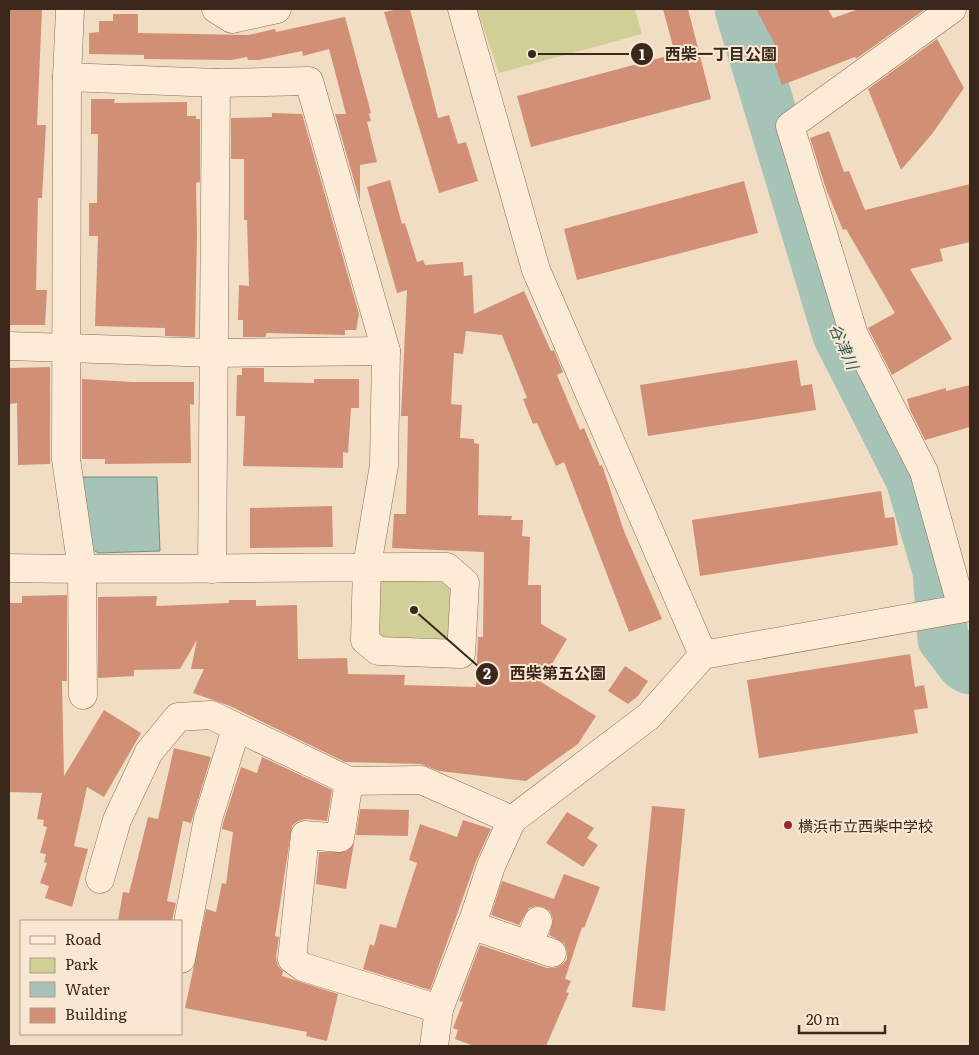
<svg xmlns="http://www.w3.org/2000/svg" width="979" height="1055" font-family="Literata,'Noto Sans JP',serif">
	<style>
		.green { fill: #d0cf96 }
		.water { fill: #a5c3b6; stroke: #6b9283 }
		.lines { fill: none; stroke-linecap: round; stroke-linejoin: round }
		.river { stroke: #a5c3b6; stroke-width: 51 }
		.building { fill: #d19076 }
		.minor-casing { stroke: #8c6d58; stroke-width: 29 }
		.minor { stroke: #fbebd7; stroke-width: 28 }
		.poi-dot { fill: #9f2536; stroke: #f8e8d3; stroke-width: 2 }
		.labels { text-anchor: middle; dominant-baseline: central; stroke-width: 4; stroke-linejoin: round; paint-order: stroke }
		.poi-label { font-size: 15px; fill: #3b281d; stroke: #f8e8d3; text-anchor: start }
		.water-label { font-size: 16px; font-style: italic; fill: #2c5c52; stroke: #f8e8d3 }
		.leader { fill: none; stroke: #3b281d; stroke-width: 2 }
		.callout-dot { fill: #3b281d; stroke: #f8e8d3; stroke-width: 2 }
		.mark-label { font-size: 15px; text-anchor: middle; font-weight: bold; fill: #fff }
		.callout-label { font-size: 16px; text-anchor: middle; font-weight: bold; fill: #3b281d; stroke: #f8e8d3; stroke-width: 4; stroke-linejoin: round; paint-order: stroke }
	</style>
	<rect width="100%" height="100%" fill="#f1ddc3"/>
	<g class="green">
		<polygon points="477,9 635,9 642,34 499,73"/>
		<polygon points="380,579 451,583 448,642 376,638"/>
	</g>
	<polygon class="water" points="75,477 157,477 160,551 98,553 89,547"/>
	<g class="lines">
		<polyline class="river" points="740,9 838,335 911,479 938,571 943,639 963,665 970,669"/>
	</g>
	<g class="building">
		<polygon points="9,9 42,9 37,125 46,125 42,198 38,198 36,290 47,290 45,325 9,325"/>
		<polygon points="399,9 410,9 438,118 449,115 458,144 466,142 478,181 439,193 384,12"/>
		<polygon points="663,9 688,9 711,99 531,147 517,96 675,54"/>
		<polygon points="756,9 828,9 833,18 859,9 924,10 856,59 855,57 782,85 771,55 779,52"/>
		<polygon points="113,14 138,14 138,33 248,35 275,29 276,32 345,17 371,113 369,114 371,121 367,122 377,162 360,165 360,202 335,114 346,114 329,49 303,56 302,51 259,60 248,60 247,57 231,60 144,59 144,55 89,54 89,33 99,32 99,21 113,21"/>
		<polygon points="937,39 964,88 932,134 901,170 868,89"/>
		<polygon points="91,99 115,99 114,103 187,102 187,116 196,116 196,119 200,119 200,182 196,183 197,234 195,337 165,336 165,328 95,326 98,236 89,236 89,203 97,203 98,134 91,134"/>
		<polygon points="272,113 302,114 359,314 356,330 345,330 345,335 267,333 265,337 243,337 243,320 238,320 239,285 249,286 247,220 244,220 244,159 231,159 231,118 272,117"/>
		<polygon points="829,131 844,172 849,171 865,210 970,184 970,242 940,249 943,261 910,269 952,339 892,375 868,328 895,313 846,229 843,230 826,189 810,138"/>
		<polygon points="390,180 402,224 405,223 417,262 423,260 425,265 463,262 464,276 472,275 474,314 524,291 551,351 554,350 563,372 557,375 580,430 584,428 600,466 602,465 624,531 662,619 629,632 564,462 556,466 537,423 533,424 523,399 527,398 502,335 466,331 463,354 454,353 451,404 462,405 460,438 474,439 474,443 479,444 478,515 512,516 511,520 523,520 522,536 530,537 528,585 541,585 541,624 567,639 541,682 596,716 578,744 526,781 439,771 421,764 345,762 230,706 193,693 204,669 191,669 197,640 180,669 134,670 134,676 98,678 98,597 157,596 156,606 229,603 229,600 256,600 256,606 297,605 298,659 347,658 348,674 405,675 404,685 476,687 478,637 483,637 484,552 392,548 394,514 406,514 408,416 401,416 407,290 397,293 367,187"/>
		<polygon points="744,181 758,233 577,280 564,229"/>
		<polygon points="797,360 801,386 812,384 816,410 648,436 640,385"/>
		<polygon points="50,367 50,464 18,465 17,403 9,404 9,368"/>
		<polygon points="242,368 264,368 264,382 314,383 314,379 359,379 359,408 351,408 348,453 343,452 343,468 243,466 245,416 236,416 237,375 242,375"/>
		<polygon points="82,379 132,382 194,382 194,405 190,404 191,463 105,464 105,459 82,459"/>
		<polygon points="970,385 970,427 925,440 910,410 907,399 946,388 946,391"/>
		<polygon points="881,491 885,518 894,517 898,545 700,576 692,520"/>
		<polygon points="332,506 333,547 250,548 250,508"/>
		<polygon points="67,595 67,681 62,681 64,776 104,710 141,733 104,797 87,787 74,846 88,849 72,907 45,898 49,886 40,883 47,863 44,862 46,854 40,853 47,827 43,826 44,820 37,819 42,793 9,792 9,603 22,603 22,596"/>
		<polygon points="910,654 915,687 924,685 928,708 914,710 918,733 759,758 747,680"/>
		<polygon points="625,666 648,681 638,696 628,704 608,691"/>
		<polygon points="174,748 211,757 191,823 183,821 167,901 176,903 172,921 118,921 123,892 129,893 148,817 158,819"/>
		<polygon points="262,757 332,790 327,821 306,819 298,821 292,826 275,936 279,937 276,958 278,966 283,971 282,976 338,994 327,1041 306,1036 307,1032 185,1008 206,909 216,912 222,883 226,884 233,832 222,829 223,823 241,767 257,773"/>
		<polygon points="652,806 685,809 665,1011 632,1007"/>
		<polygon points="360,809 409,810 408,836 356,835"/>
		<polygon points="567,812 594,828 587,838 598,845 583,867 546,843"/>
		<polygon points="463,820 491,829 476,861 430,990 363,969 370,944 374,946 380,924 396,928 417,863 409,860 420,824 457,837"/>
		<polygon points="354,843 346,889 316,884 319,852 346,852"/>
		<polygon points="564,874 600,887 584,928 582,927 565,979 571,981 566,992 569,993 546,1046 474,1046 455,1039 458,1030 453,1028 463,1002 459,1001 480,945 547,968 555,968 563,964 567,959 567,951 564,943 549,935 553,919 550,911 544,907 536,906 529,908 519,925 491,915 502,881 554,899"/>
	</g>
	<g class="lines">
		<defs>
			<g id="minor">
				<polyline points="70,9 67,77 66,459 82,569 83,695"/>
				<polyline points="216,9 232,19 277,9"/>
				<polyline points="462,9 536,270 703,655"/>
				<polyline points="952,9 790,126 854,335 924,472 962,608"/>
				<polyline points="9,346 214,353 386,351"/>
				<path d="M 9,568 C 155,571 301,566 447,567 L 465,583 L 461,654 L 378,651 L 365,640 L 367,566 L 384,465 L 386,351 L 309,81 L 216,83 L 67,77"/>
				<polyline points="212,569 216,83"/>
				<polyline points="349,781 340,838 305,835 292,959 303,967 439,1009"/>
				<polyline points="100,879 117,820 149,752 178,717 211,715 349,781 421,780 512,820"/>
				<polyline points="471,925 552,953"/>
				<polyline points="528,945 538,921"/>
				<polyline points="181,959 208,819 236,729"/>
				<polyline points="434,1046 439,1009 475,915 491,866 512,820 649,716 703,655 970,607"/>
			</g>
		</defs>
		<use href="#minor" class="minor-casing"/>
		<use href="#minor" class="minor"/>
	</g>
	<circle class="poi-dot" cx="788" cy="825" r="5"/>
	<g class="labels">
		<g class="poi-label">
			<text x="798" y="825">横浜市立西柴中学校</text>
		</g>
		<g class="water-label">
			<text transform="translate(845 346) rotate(66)">谷津川</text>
		</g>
	</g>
	<path class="leader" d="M532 54L642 54M414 610L487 674"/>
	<g class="callout-dot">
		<circle cx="532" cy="54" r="5"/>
		<circle cx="414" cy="610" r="5"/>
		<circle cx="642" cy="54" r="12"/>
		<circle cx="487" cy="674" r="12"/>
	</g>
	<g class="mark-label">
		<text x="642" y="60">1</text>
		<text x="487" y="679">2</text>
	</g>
	<g class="callout-label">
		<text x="721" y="60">西柴一丁目公園</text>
		<text x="558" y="679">西柴第五公園</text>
	</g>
	<rect width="979" height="1055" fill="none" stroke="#3b281d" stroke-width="20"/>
	<rect x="20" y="920" width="162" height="115" fill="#f8e8d3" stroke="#ac9b8a"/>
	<rect x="30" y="936" width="25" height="8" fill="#fbebd7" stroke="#ac9b8a"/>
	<text x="65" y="945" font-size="15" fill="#3b281d">Road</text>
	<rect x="30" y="958" width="25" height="15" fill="#d0cf96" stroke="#ac9b8a"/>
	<text x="65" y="970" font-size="15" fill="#3b281d">Park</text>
	<rect x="30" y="982" width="25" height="15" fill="#a5c3b6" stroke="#ac9b8a"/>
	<text x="65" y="995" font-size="15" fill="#3b281d">Water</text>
	<rect x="30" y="1008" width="25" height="15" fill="#d19076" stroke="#ac9b8a"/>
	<text x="65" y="1020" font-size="15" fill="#3b281d">Building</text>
	<path d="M799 1025v8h86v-8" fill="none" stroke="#3b281d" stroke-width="2.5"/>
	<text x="806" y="1025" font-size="15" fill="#3b281d" stroke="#f8e8d3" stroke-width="4" paint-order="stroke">20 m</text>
</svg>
